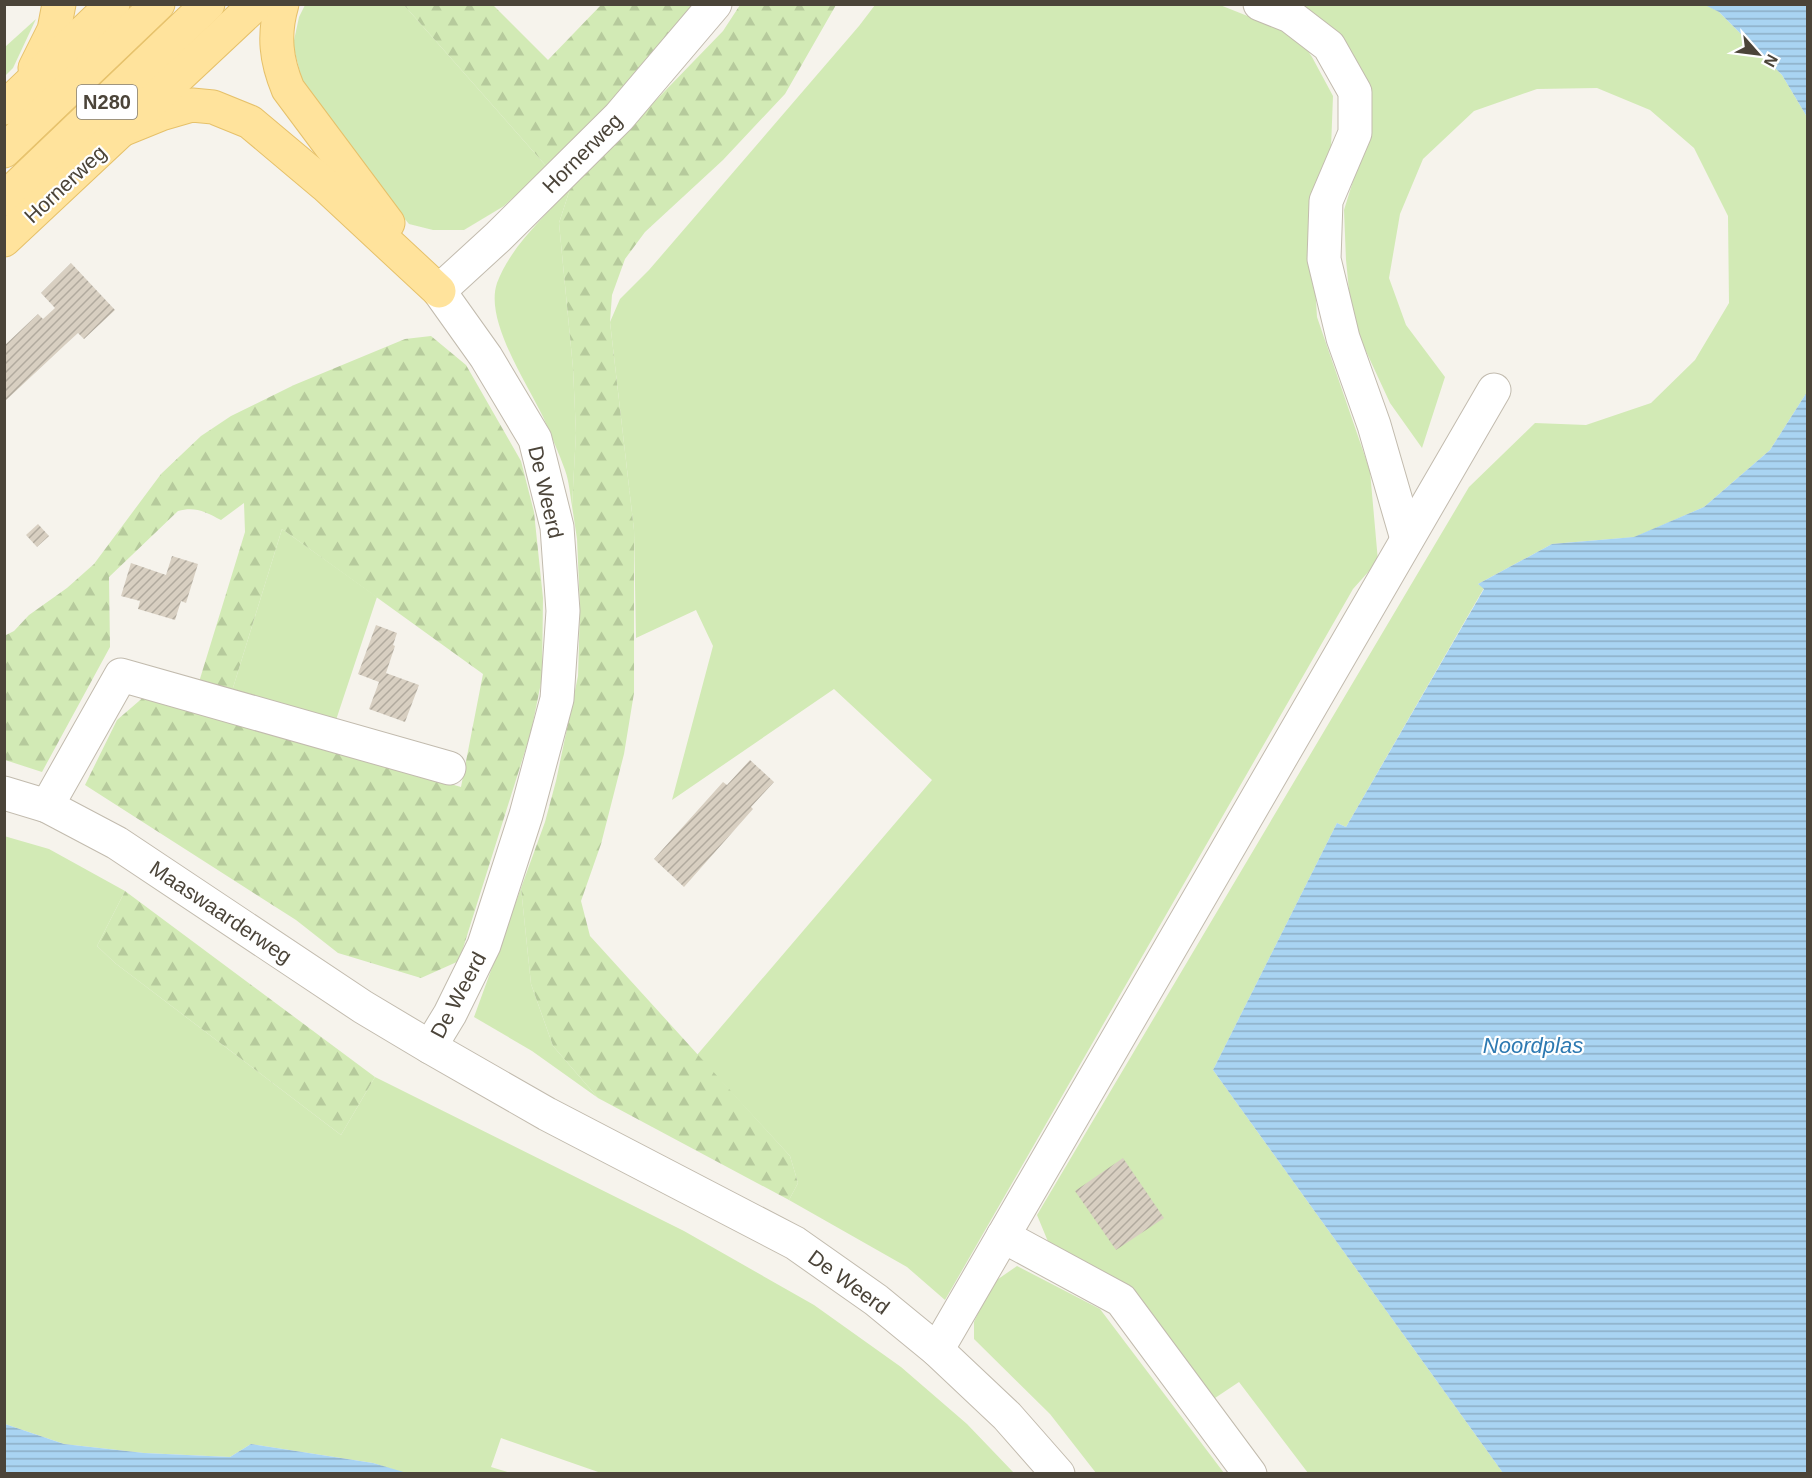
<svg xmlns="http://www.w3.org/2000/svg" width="1812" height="1478" font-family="Helvetica,sans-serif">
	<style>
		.green { fill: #d2eab5 }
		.forest { fill: url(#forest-firs) }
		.water { fill: url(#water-rules) }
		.building { fill: url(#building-hatch) }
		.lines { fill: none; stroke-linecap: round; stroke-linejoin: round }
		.minor-casing { stroke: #c2bbae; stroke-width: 35 }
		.major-casing { stroke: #e6c16a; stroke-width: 35 }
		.minor { stroke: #fff; stroke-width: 33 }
		.major { stroke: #ffe39c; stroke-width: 33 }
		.labels { text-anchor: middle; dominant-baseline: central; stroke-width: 4.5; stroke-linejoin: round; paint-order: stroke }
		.shield { fill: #fff; stroke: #817c74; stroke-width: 1.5 }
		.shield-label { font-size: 20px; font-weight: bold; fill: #4b4439 }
		.street-label { font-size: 21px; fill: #4b4439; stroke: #fff }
		.water-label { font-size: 22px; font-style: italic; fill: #2e7ab2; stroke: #fff }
	</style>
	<defs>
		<pattern id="forest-firs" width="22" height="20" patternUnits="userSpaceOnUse" patternTransform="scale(1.5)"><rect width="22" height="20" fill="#d2eab5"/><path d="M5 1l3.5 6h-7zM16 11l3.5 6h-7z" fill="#b6ca9c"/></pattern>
		<pattern id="water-rules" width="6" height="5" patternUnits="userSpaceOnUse" patternTransform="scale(1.5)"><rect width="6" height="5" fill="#a9d4f2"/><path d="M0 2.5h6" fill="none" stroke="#8caec5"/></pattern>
		<pattern id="building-hatch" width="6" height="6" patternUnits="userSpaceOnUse" patternTransform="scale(1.5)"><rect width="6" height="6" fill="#d8cfc1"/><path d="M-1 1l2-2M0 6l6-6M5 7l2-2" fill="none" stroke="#b1aa9e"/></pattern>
	</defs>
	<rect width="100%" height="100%" fill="#f6f3ec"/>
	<g class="green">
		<polygon points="1705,4 1719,12 1782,75 1807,117 1807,392 1770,450 1704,507 1635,537 1552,544 1478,584 1484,588 1346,827 1337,823 1213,1070 1503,1473 1308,1473 1239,1382 1212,1400 1049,1244 1037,1215 1469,487 1535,423 1586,425 1651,403 1695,360 1729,303 1728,216 1694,148 1650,110 1597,88 1537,89 1474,111 1423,159 1400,214 1389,278 1406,325 1445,377 1422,448 1390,403 1352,321 1346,260 1344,210 1372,120 1363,83 1295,5"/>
		<polygon points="305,5 404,5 547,167 504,206 464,230 433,230 409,224 373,181 303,84 293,45 299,17"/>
		<polygon points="875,5 1220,5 1298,36 1312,57 1333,96 1331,148 1312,234 1317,317 1370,471 1378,561 1353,589 945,1300 907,1267 789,1200 798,1183 790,1156 697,1055 932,780 834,689 672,800 713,646 696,610 636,638 634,530 610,322 620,299 649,270 859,26"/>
		<polygon points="36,19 13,68 5,76 5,47"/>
		<path d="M 570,189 L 559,223 L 573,368 L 576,433 L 572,506 C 570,494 569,481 565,470 C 559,453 551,436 544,419 C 528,384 484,321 497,283 C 511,246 544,217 570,189 Z"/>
		<polygon points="282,529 377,597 336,720 232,691"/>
		<polygon points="4,836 49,849 125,891 97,946 115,963 341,1135 375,1077 684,1231 814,1305 901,1367 967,1424 1014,1473 601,1473 501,1438 491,1467 511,1473 407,1474 373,1463 251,1444 230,1457 144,1453 64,1444 5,1424"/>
		<polygon points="521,888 531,984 553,1046 598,1098 532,1051 474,1017"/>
		<polygon points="1017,1266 1100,1309 1224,1473 1096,1473 1050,1414 974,1339 974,1322 991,1284"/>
	</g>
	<g class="forest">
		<polygon points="404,5 493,5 548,60 601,5 697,5 585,134 547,167"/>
		<polygon points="740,5 836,5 785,94 723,160 645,232 625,259 612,295 610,322 634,530 634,693 624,754 601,844 581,901 590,936 790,1156 798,1183 789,1200 598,1098 553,1046 531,984 521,888 545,822 556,781 578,676 580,608 577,539 572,506 576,433 573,368 559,223 570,189 723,31"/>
		<path d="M 431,336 L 466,365 L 521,461 L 534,512 L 543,598 L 542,678 L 531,732 L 459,961 L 421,978 L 338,953 L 296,920 L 85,785 L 117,720 L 146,695 L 461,787 L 483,674 L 282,529 L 232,691 L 199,682 L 245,532 L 244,503 L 221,520 C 206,512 195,506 178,511 L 109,577 L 110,647 L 42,772 L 5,760 L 4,636 L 14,631 L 29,615 L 67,588 L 94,564 L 161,474 L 201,436 L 231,416 L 294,385 L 405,339 Z"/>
		<polygon points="125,891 375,1077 341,1135 115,963 97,946"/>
	</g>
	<g class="water">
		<polygon points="1705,5 1807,5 1807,117 1782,75 1719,12"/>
		<polygon points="1807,392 1807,1473 1503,1473 1213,1070 1337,823 1346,827 1484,589 1478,584 1552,544 1634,537 1704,507 1770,450"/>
		<polygon points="5,1424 64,1444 144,1453 230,1457 251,1444 373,1463 407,1473 5,1473"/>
	</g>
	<g class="building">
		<polygon points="71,263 115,310 84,339 78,333 66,344 4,402 4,346 38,314 43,319 55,308 41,293"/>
		<polygon points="38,524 49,536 37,547 26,535"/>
		<polygon points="172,556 198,564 186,603 181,601 175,620 138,609 140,601 121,596 131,563 166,575"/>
		<polygon points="376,625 397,633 393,645 395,646 386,673 419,685 405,722 369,709 379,682 358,674"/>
		<polygon points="750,760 774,782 751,807 753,809 684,887 654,859 723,782 727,785"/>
		<polygon points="1123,1158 1164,1218 1116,1250 1075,1191"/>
	</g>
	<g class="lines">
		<defs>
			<g id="minor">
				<polyline points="1260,4 1290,16 1329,46 1355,92 1355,133 1326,201 1324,259 1343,338 1374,425 1407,539"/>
				<polyline points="4,793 47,806 117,843 363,1007 430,1047 547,1114 795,1243 876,1300 937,1350 1007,1416 1058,1474"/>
				<polyline points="47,806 121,675 449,768"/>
				<polyline points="430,1047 450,1014 484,945 526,815 557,699 563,611 557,527 535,439 486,357 439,291 498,237 619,117 715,4"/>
				<polyline points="1003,1236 1121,1300 1250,1474"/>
				<polyline points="937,1350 1494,390"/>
			</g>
			<g id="major">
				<path d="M 282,4 C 273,35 276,60 288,89 L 388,223"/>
				<polyline points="35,68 54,30 59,4"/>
				<polyline points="4,108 113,4"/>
				<polyline points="124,129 161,114 192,105 213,107 250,122 325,185 439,291"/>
				<polyline points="4,151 158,4"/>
				<polyline points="4,199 208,4"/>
				<polyline points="4,240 256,4"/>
			</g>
		</defs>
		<use href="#minor" class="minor-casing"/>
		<use href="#major" class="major-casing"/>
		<use href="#minor" class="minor"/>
		<use href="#major" class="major"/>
	</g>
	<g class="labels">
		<rect class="shield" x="77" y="85" width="60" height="34" rx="4.5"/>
		<g class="shield-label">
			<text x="107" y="102">N280</text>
		</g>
		<g class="street-label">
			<text transform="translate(582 153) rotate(-45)">Hornerweg</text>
			<text transform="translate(65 184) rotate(-43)">Hornerweg</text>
			<text transform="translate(546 492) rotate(77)">De Weerd</text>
			<text transform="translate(221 912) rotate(34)">Maaswaarderweg</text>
			<text transform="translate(458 995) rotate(-62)">De Weerd</text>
			<text transform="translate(849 1282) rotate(36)">De Weerd</text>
		</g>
		<g class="water-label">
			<text x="1533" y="1045">Noordplas</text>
		</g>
	</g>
	<rect width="1812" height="1478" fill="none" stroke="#4b4439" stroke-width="12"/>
	<g transform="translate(1758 54) rotate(118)" stroke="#ffffff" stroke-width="4.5" paint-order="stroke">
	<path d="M0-4.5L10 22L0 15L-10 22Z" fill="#4b4439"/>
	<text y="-9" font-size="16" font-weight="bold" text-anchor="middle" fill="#4b4439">N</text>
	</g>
</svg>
